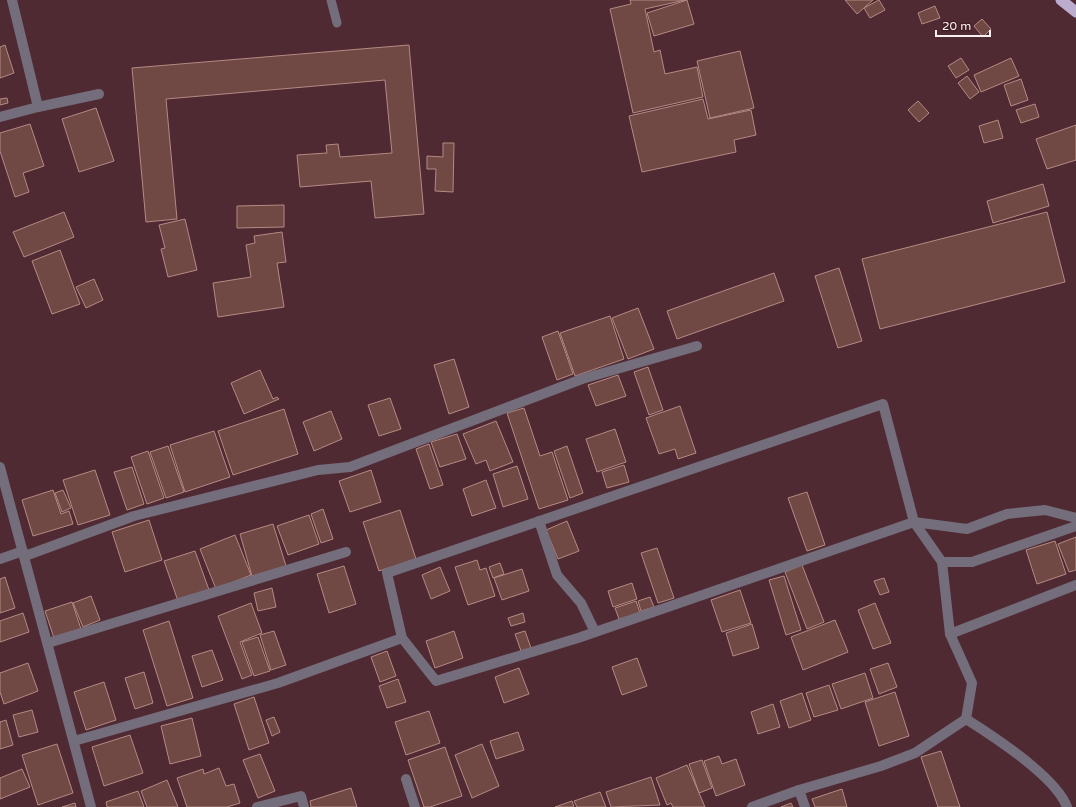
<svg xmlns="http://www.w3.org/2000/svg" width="1076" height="807" font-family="'Varela Round',sans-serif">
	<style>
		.building { fill: #704844; stroke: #b68a84 }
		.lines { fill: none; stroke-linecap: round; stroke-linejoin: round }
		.service { stroke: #746d7c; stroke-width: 9 }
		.minor { stroke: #746d7c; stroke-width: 10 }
		.trunk { stroke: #bcacce; stroke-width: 11 }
	</style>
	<rect width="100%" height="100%" fill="#4f2a32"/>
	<g class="building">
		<polygon points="630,0 685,0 645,9 654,52 660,50 665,74 697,67 703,97 633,113 610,9 631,4"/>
		<polygon points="687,0 694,24 654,36 647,13"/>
		<polygon points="845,0 873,0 857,14"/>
		<polygon points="879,0 885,10 870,18 864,8"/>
		<polygon points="935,6 940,18 922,24 918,13"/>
		<polygon points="982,19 991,29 983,37 974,26"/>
		<polygon points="5,45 14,73 0,78 0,47"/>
		<polygon points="409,45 424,214 375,218 371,181 300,187 297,155 327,153 326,145 338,144 340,157 392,153 385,80 166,99 177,219 146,222 132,68"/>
		<polygon points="740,51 754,108 710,118 697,61"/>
		<polygon points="961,58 969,70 956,78 948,66"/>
		<polygon points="1011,58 1019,76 981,92 974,75"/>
		<polygon points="967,76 979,92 970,99 958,83"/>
		<polygon points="1021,79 1028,100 1011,106 1004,85"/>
		<polygon points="7,98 8,103 0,105 0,99"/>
		<polygon points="703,99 708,119 751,110 756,135 734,140 736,152 642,172 629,116"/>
		<polygon points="918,101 929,113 919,122 908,110"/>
		<polygon points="1035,104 1039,117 1021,123 1016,110"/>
		<polygon points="96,108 114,161 79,172 62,119"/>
		<polygon points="998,120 1003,138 984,143 979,126"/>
		<polygon points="30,124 44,166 23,173 29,192 15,197 0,151 0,133"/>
		<polygon points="1076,125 1076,160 1047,169 1036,139"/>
		<polygon points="443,143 454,143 453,192 435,191 436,169 427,169 427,156 443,157"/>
		<polygon points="1043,184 1049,206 993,223 987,201"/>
		<polygon points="284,205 284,227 237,228 237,206"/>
		<polygon points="64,212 74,237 24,257 13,232"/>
		<polygon points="1047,212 1065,282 880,329 862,259"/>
		<polygon points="185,219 197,270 168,277 161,249 165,248 159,225"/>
		<polygon points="282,232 286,262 277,263 284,307 218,317 213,283 251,277 246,245 255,243 254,236"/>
		<polygon points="60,250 80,304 52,314 32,261"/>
		<polygon points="839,268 862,341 838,348 815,276"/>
		<polygon points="774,273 784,301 677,339 667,311"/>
		<polygon points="94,279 103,300 86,308 76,287"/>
		<polygon points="638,308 654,349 628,359 612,318"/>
		<polygon points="610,316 624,359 575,376 560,333"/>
		<polygon points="558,331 573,374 557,380 542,337"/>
		<polygon points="454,359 469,407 449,414 434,365"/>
		<polygon points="648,367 663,410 649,415 634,372"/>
		<polygon points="260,370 273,399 277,397 279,399 244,414 231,383"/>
		<polygon points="618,375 626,396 596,406 588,385"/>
		<polygon points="390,398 401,429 379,436 368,405"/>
		<polygon points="680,406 696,453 678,459 675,449 659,454 646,418"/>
		<polygon points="524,408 540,456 552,452 568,500 539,509 507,413"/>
		<polygon points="284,409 298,454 233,475 218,431"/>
		<polygon points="331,411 342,439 314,451 303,422"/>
		<polygon points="496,421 513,462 490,471 486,460 476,464 463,434"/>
		<polygon points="615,429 626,462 597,472 586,439"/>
		<polygon points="214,431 230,477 185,492 170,445"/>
		<polygon points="457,434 466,459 440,467 431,442"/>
		<polygon points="429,444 443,485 430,489 416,449"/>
		<polygon points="168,446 184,492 166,498 150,452"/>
		<polygon points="567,446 583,493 570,498 554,451"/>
		<polygon points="148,451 164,498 147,504 131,457"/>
		<polygon points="624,465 629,482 607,488 602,472"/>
		<polygon points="517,466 528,499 503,507 493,474"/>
		<polygon points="132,467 144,504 127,510 114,472"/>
		<polygon points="95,470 110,515 78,525 63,480"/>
		<polygon points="371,470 381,502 350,512 339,481"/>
		<polygon points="486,480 496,508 472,516 463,489"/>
		<polygon points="53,490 61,514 69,511 73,524 33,536 22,500"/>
		<polygon points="63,490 71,508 62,512 55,493"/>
		<polygon points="807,492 825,545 807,551 788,498"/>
		<polygon points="323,509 333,539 321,543 311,514"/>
		<polygon points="400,510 416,559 379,571 363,522"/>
		<polygon points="309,515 319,544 288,555 277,526"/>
		<polygon points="149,520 162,560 125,572 112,532"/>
		<polygon points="567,521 579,551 558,559 546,530"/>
		<polygon points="273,524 286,566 252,576 240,534"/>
		<polygon points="235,535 251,575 216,589 200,549"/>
		<polygon points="1076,537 1076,570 1069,572 1058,544"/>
		<polygon points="1055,541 1066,574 1037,584 1026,550"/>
		<polygon points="657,548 674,598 658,603 641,553"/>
		<polygon points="195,551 209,590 178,601 164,561"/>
		<polygon points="477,560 480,570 486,568 495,596 468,605 455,567"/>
		<polygon points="500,563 504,574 493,578 489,567"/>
		<polygon points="802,565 824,622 807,629 785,572"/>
		<polygon points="344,566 356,604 329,613 317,574"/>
		<polygon points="440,567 450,591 431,599 422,575"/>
		<polygon points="522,569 529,591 502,600 494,578"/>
		<polygon points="784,576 801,630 786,635 769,580"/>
		<polygon points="5,577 15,608 0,613 0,579"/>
		<polygon points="884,578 889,592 880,595 874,581"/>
		<polygon points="632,583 637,599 613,607 608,591"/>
		<polygon points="272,588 276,607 258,611 254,593"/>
		<polygon points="740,590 751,623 722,632 711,600"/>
		<polygon points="91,596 100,620 83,627 73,603"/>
		<polygon points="650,597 654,607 641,611 638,601"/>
		<polygon points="636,601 640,613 619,619 615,608"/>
		<polygon points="72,602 81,629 54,638 45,611"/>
		<polygon points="251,603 262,633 240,642 252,675 242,679 218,616"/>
		<polygon points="875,603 891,643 873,649 858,610"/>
		<polygon points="23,613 29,632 0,642 0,621"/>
		<polygon points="523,613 525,622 511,626 508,618"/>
		<polygon points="835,620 848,652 803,670 791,637"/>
		<polygon points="169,621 193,698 167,706 143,630"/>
		<polygon points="752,624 759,648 733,656 726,633"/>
		<polygon points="274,631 286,665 271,670 260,635"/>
		<polygon points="454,631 463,658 435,668 426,641"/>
		<polygon points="525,631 531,648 521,651 515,634"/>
		<polygon points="258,637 270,671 254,676 242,642"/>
		<polygon points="212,650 223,680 202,687 192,656"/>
		<polygon points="387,651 396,676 380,682 371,657"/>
		<polygon points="637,658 647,686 622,695 612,667"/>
		<polygon points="28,663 38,691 4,704 0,692 0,673"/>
		<polygon points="888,663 897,687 879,694 870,669"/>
		<polygon points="519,668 529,694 504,703 495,677"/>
		<polygon points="144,672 153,703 135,709 125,678"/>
		<polygon points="865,673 873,698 841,709 832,684"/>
		<polygon points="398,679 406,702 387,708 379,686"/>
		<polygon points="104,682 116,720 86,730 74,692"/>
		<polygon points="829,685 838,710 814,717 806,693"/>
		<polygon points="895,692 909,736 879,746 865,702"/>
		<polygon points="802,693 811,720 789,728 780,701"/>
		<polygon points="254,697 269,743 249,750 234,704"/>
		<polygon points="773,704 780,727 758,734 751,712"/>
		<polygon points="32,710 38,732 19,737 13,715"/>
		<polygon points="429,711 440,743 406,755 395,722"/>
		<polygon points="274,717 280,732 272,736 266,720"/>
		<polygon points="192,718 201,756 170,764 161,726"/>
		<polygon points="6,720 13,745 0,749 0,722"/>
		<polygon points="518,732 524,750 496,759 490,741"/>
		<polygon points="130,735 143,773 104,786 92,747"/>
		<polygon points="57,744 73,793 38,805 22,755"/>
		<polygon points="482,744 499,786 472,798 455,755"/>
		<polygon points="445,747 462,796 430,807 424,807 408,760"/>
		<polygon points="941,751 960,807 938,807 921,757"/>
		<polygon points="260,754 275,791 258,798 243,760"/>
		<polygon points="719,756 722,764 736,759 745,785 716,796 704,761"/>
		<polygon points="702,760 712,788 699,793 689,764"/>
		<polygon points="687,765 705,807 673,807 671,803 667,805 656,778"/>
		<polygon points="219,768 226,786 234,784 240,803 227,807 187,807 177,778 203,769 204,774"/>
		<polygon points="22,769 30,787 0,799 0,778"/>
		<polygon points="651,777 660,805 611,807 606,792"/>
		<polygon points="167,780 178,807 147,807 141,791"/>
		<polygon points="351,788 357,807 311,807 310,801"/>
		<polygon points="842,789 847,807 815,807 812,799"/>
		<polygon points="138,791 144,807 107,807 106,802"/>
		<polygon points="600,792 606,807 577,807 574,801"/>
		<polygon points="572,801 574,807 555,807"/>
		<polygon points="75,803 76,807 62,807"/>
		<polygon points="791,803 793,807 781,807"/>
	</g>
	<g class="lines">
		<polyline class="service" points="331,0 337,23"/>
		<g class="minor">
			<polyline points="38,107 99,94"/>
			<polyline points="0,117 38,107 12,0"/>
			<polyline points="0,467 91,807"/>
			<polyline points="539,521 557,575 581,603 595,632"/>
			<polyline points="25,556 134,516 318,470 350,467 582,379 697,346"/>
			<polyline points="0,559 23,551"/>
			<polyline points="942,562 972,562 1076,526"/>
			<polyline points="950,634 1076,585"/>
			<polyline points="48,643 346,552"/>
			<path d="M 966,719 C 993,736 1056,777 1067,807"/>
			<polyline points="74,741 278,683 402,638"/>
			<polyline points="406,779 415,807"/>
			<polyline points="799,790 805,807"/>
			<polyline points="257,807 301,796 304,807"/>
			<polyline points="752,807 799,790 881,766 915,753 966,719 972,683 950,634 942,562 914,522 883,404 387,573 402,638 436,681 578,638 914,522 967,529 1007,514 1045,510 1076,518"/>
		</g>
		<polyline class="trunk" points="1061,0 1076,12"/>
	</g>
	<path d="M936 30v6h54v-6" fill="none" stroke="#fff0f2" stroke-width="2"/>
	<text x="942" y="30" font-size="12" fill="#fff0f2" stroke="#432028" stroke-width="3" paint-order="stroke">20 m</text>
</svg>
